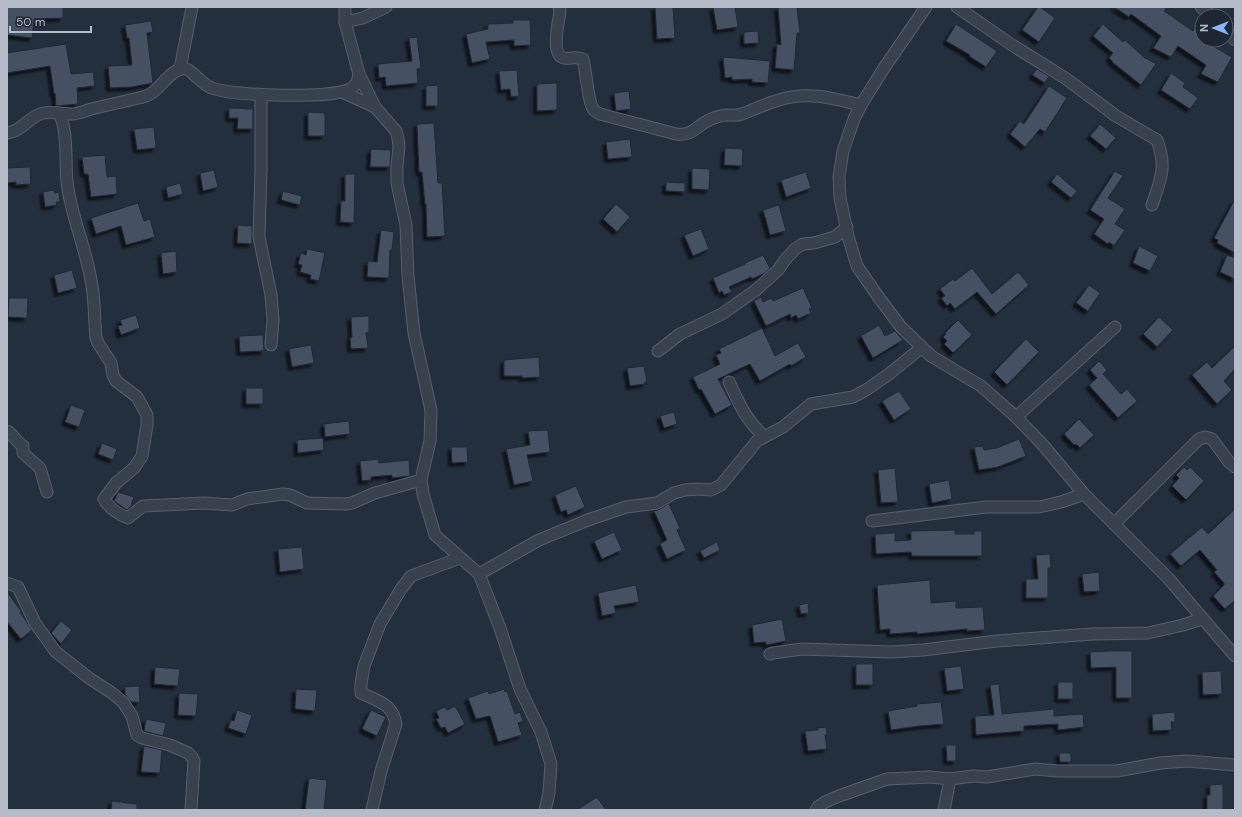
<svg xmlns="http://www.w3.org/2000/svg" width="1242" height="817" font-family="'DM Sans',sans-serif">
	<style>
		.building { fill: #455162; stroke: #1f2835; filter: url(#shadow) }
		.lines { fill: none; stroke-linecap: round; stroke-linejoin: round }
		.street-casing { stroke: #565f6c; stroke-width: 13 }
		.street { stroke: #38414e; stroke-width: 11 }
	</style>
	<defs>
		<filter id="shadow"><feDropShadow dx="-3.5" dy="3.5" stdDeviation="1" flood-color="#0009"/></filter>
	</defs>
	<rect width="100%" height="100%" fill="#242f3e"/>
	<g class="building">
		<polygon points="7,7 63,7 63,18 34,19 32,38 7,35"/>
		<polygon points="655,7 673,7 675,38 657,39"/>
		<polygon points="713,7 735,7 738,27 717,30"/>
		<polygon points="778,7 797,7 800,33 797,33 794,70 775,68 777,44 781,45"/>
		<polygon points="1038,7 1040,7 1055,18 1039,42 1022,30"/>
		<polygon points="1114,7 1167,7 1164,11 1193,31 1196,27 1202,31 1202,40 1205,40 1210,43 1209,44 1232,57 1218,82 1201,74 1206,65 1178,46 1171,57 1153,48 1161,36 1131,14 1129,17"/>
		<polygon points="513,20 530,20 531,45 514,46 514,40 486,42 490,59 472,63 466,34 488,29 488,24 513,23"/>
		<polygon points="151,21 153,32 147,33 153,83 132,87 110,88 108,66 132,65 129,38 127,38 125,25"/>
		<polygon points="956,24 997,51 986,67 969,56 970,55 946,41"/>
		<polygon points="1103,24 1123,42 1125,40 1146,59 1146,58 1156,64 1141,85 1112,62 1113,62 1109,58 1113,53 1093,36"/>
		<polygon points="758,31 759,43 744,44 744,32"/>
		<polygon points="417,37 421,68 417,69 418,83 386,86 385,77 379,78 378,64 412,61 409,38"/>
		<polygon points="66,44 71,74 93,72 95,86 77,88 78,104 56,106 55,93 54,94 50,66 7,73 7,53"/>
		<polygon points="723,57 770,61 768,83 752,82 752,79 732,80 732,77 725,78"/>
		<polygon points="1037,69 1049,76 1045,83 1032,75"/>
		<polygon points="517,70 519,96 511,97 510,89 501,90 499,71"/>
		<polygon points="1171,73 1185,83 1183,87 1198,98 1190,109 1161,90"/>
		<polygon points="557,83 557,110 537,111 537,84"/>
		<polygon points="438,85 438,106 426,106 426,86"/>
		<polygon points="1049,86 1067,98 1045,132 1040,129 1025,147 1010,134 1020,121 1024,124"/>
		<polygon points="629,91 631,109 616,111 614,93"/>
		<polygon points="229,108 253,109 253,129 237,129 238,118 229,118"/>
		<polygon points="308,112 325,113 325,136 308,136"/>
		<polygon points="434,123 438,183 442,183 445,236 427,237 426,204 425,204 422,172 419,172 417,124"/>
		<polygon points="1100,124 1116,138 1106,149 1090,136"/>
		<polygon points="154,127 156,148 137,150 134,129"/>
		<polygon points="630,139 632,157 608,159 606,142"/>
		<polygon points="725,148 743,149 742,166 724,165"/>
		<polygon points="371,149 391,150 390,167 370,167"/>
		<polygon points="105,155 107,177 116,176 117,194 91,197 88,174 84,174 82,157"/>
		<polygon points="30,167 31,184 16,185 16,182 7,183 7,168"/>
		<polygon points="692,168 710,169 709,190 692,189"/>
		<polygon points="214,170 218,187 203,191 200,173"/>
		<polygon points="1115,171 1123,176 1108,198 1125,209 1115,224 1125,230 1114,246 1109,242 1108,244 1094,234 1104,219 1090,210"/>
		<polygon points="806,172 811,188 786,197 781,180"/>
		<polygon points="345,174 355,174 354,223 340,222 341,201 345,201"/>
		<polygon points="1057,174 1077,191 1071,198 1051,182"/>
		<polygon points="666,182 685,183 685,192 666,191"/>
		<polygon points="180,183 183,194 168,198 166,187"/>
		<polygon points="54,190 55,193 59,192 60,202 56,202 57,205 45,207 43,192"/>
		<polygon points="283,191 302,196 300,205 281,200"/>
		<polygon points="1235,199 1235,253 1217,243 1218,240 1214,238"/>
		<polygon points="138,203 144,221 150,219 155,237 126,245 121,226 96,234 91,218"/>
		<polygon points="616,204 630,217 617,232 603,219"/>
		<polygon points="779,205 786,231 770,235 763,210"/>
		<polygon points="238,225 252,226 252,244 237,243"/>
		<polygon points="701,229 709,249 693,256 684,235"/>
		<polygon points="381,230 394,232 392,250 390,250 389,278 367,277 368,261 377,262"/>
		<polygon points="1139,246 1158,256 1150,271 1133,263"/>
		<polygon points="307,249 325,253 319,281 310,279 311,275 300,272 302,265 298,264 301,253 306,255"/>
		<polygon points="176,251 177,272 163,274 161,253"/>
		<polygon points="763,255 770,268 765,273 752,279 751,277 729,287 732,292 724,295 722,291 719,293 713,278 745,264 745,263"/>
		<polygon points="1227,255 1235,258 1235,279 1220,272"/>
		<polygon points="972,268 992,294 1018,272 1029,285 996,314 977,292 955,309 950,303 947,306 941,298 945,296 940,289 953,279 955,281"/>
		<polygon points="72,270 77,288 58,293 54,275"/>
		<polygon points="1089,285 1100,293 1088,311 1076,303"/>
		<polygon points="803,288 812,308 809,309 811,313 798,319 796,315 791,318 790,314 766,326 754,301 761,297 763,302 771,298 773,301"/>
		<polygon points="9,298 28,298 27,318 8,317"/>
		<polygon points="136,315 140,328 121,335 118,326 122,325 120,320"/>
		<polygon points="369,316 369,332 366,333 368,348 351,349 350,338 352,337 351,317"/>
		<polygon points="1159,317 1173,330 1157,347 1143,334"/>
		<polygon points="958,320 972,335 953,353 944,344 947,341 943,337 946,334 945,333"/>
		<polygon points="879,325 885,336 895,331 903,340 873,358 861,336"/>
		<polygon points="762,328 775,356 798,343 806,357 791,366 790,364 760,381 750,364 718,379 732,405 715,414 701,389 699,390 693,377 720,364 716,355 721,353 719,349"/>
		<polygon points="263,335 264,351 240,352 239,336"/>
		<polygon points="1026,339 1039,352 1007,385 994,372"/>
		<polygon points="311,345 314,363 292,367 289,349"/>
		<polygon points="1235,346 1235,369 1224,381 1232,390 1217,404 1192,375 1207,362 1212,368"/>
		<polygon points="539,357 540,377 522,378 522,376 504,376 504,360"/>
		<polygon points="1099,361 1107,370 1103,374 1121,394 1127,389 1137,401 1118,418 1089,385 1097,378 1090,370"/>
		<polygon points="644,366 647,382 645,382 645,384 630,386 627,368"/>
		<rect x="246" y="388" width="17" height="16"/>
		<polygon points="899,391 911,409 894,420 882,401"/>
		<polygon points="71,405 85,410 79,427 65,422"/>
		<polygon points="674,412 677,424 664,428 660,416"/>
		<polygon points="1079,419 1094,435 1080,448 1076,444 1074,445 1064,434"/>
		<polygon points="349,421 350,434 325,437 324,424"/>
		<polygon points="548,430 550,452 527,455 533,481 514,485 506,449 530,445 528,431"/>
		<polygon points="323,438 324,450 298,453 297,440"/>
		<polygon points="1019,439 1026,456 998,467 979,470 974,447 983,446 984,450 997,448"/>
		<polygon points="102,443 117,449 113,460 98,454"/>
		<polygon points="451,447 467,447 468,462 452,463"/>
		<polygon points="378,459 379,463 409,460 410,476 392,478 392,475 371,477 371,480 362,481 360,461"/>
		<polygon points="1184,467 1187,470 1190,467 1204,481 1186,500 1172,486 1179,478 1176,475"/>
		<polygon points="895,468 898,502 881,503 878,470"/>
		<polygon points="949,480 952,499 932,503 929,484"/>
		<polygon points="576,486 585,507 568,515 566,510 561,512 555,495"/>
		<polygon points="118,492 134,497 131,506 127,510 114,501"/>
		<polygon points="668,504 669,504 680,528 677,530 686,550 667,559 660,544 667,540 654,511 660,509"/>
		<polygon points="1235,509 1235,600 1225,609 1213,596 1224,585 1224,583 1214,572 1217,570 1200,550 1181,566 1170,554 1202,527 1208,534"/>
		<polygon points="955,530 955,534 974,534 974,531 982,531 982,556 912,556 911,552 876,554 875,534 895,533 895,541 911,540 911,531"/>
		<polygon points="614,532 622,550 602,559 594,541"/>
		<polygon points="717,542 720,550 704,558 700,551"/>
		<polygon points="302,547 304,569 280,572 278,549"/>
		<polygon points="1050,554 1051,568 1048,568 1048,598 1026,598 1026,579 1038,579 1036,555"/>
		<polygon points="1099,572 1100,591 1084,592 1082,574"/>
		<polygon points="930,580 931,603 956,601 956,608 983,607 985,630 967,631 967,629 917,634 917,632 890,634 890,629 880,630 877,585"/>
		<polygon points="636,585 639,602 614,606 616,613 602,616 598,593"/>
		<polygon points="7,592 21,611 20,612 32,630 21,639 7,622"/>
		<polygon points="808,603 809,613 801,614 799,605"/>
		<polygon points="782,619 786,641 766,645 766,642 754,643 752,625"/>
		<polygon points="61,621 72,630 61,644 51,633"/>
		<polygon points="1110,651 1132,651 1132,698 1116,698 1116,667 1091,668 1090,652"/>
		<rect x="856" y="664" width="17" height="21"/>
		<polygon points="961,666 964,689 947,691 944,668"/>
		<polygon points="155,667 180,669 178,686 154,684"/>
		<polygon points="1221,671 1222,694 1203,695 1202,672"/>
		<rect x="1058" y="682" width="15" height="17"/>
		<polygon points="999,684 1002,714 1054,709 1054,716 1083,714 1084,727 1058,730 1058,724 1024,726 1024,731 976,735 975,716 994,715 990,685"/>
		<polygon points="139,686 140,702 131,702 125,694 125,687"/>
		<polygon points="296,689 317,690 315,711 295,709"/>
		<polygon points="504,689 505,692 507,691 515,714 520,712 523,721 518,723 522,735 498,742 490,716 476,719 468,698 488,691 489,694"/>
		<polygon points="179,693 198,694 196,716 178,715"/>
		<polygon points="941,702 944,724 919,726 891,730 888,711 917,706 917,704"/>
		<polygon points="455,706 465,724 448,733 445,727 441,728 436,719 439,718 436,711 445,707 447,710"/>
		<polygon points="237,710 252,715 246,734 228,728 231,720 234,721"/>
		<polygon points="371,710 386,717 377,736 362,729"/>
		<polygon points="1175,712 1175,722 1171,722 1172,730 1153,731 1152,714"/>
		<polygon points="146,719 166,723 163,736 144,731"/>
		<polygon points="826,727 827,735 825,735 827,749 808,751 805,731 818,730 817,728"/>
		<polygon points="946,745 956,745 956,761 947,761"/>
		<polygon points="144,746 162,750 160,773 141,772"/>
		<polygon points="1059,753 1071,753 1071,762 1060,762"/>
		<polygon points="309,778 327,780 324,810 305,810"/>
		<polygon points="1223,784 1223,810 1207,810 1207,795 1210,795 1210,785"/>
		<polygon points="597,797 606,810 577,810"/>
		<polygon points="112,801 137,804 137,810 111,810"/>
	</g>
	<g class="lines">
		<defs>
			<g id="street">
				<polyline points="345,7 345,22 359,74 375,107 396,131 398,138 399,147 397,166 397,183 406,225 408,276 414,333 431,410 430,441 421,480 423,494 435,535 479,574 539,540 588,520 626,507 657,503 674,493 685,490 698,489 711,490 721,485 757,441 783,427 811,404 853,397 866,390 889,374 921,348"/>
				<path d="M 559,7 L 560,11 C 559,21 550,55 564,58 C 571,59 575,56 583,59 C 586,70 588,104 594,110 C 596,112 598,113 600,114 L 676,134 C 693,136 695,127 709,120 C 713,118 722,115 727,115 C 732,115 736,116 742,114 C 755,109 768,103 782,99 C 810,91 835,99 861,105"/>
				<polyline points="926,7 884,68 861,105 854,119 843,151 839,177 840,198 848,236 857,266 877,295 901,327 931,356 981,386 1016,417 1043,445 1084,494 1168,578 1235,656"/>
				<path d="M 957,7 L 1012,45 L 1065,78 L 1116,116 L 1157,140 C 1167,167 1161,179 1152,205"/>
				<polyline points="1201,7 1211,16"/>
				<polyline points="345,22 363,18 386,7"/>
				<polyline points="1226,31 1235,40"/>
				<polyline points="180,69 192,7"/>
				<polyline points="342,92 375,107"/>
				<polyline points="261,95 261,169 259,237 271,295 273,320 271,345"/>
				<path d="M 59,113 C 68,129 65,162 67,182 C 71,217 87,250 92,286 C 95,303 94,320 96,338 L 98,343 L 111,363 L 113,375 L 116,381 L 137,397 L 147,415 L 147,425 L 142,456 L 134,468 L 116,483 L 104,499 C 109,508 118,514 128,518 L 143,506 L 204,503 L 232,505 L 247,499 L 283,494 L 290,495 L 307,503 L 345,504 L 352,503 L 375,493 L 421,480"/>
				<path d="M 7,133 C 22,132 29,116 43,113 C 53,111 64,114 74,114 C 79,113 86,111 91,109 C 104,106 117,103 130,100 C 136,98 145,98 150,94 C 162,88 171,67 186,69 C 192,70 202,85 212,88 C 233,96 332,99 350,89 C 357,85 358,81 359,74"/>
				<polyline points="658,351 680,334 722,314 756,290 778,270 785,260 795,249 803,244 814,243 835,237 847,227"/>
				<path d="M 729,382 C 739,403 746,421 764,436"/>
				<polyline points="1016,417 1115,327"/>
				<path d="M 7,431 C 14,435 16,442 23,446 L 23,453 L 40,468 L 47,492"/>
				<polyline points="872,521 986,507 1039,507 1061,502 1084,494"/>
				<polyline points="1114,524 1199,439 1205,437 1212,439 1229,462 1235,467"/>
				<polyline points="479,574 500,628 520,689 541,732 551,764 549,793 545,810"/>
				<polyline points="7,583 18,587 35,623 56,652 89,678 112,693 123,702 132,716 137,735 142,738 170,745 188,753 192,757 194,761 191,810"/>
				<polyline points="770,654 773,653 802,649 891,652 923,650 997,641 1093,634 1148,633 1183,625 1202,619"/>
				<path d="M 372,810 L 381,771 L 396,724 C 393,704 378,701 361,693 L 361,684 L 364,666 L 380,624 L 401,589 L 411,576 L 460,558"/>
				<polyline points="816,810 818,807 825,802 839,796 887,779 930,777 950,779 973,776 987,777 1035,769 1058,771 1117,771 1160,763 1187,761 1235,765"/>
				<polyline points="944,810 950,779"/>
			</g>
		</defs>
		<use href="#street" class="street-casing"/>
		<use href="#street" class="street"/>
	</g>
	<rect width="1242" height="817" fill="none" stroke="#b4bcc9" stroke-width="16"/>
	<g transform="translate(1214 28) rotate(270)"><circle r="19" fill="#1d2633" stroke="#59626f"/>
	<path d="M0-3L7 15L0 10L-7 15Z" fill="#8ab4f8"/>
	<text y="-6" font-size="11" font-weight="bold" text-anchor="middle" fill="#b4bcc9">N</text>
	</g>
	<path d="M10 26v6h81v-6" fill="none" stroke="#b4bcc9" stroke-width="2"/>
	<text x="16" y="26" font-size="12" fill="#b4bcc9" stroke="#1d2633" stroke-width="3" paint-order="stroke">50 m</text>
</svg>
